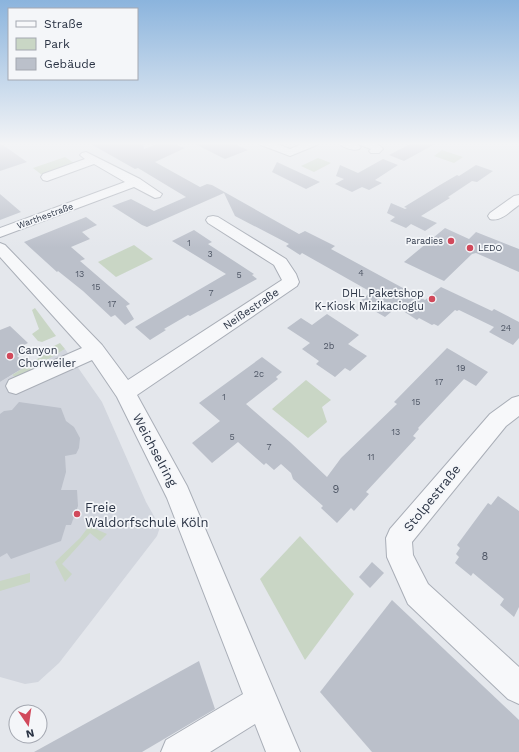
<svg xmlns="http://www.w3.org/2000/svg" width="519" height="752" font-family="'Work Sans',sans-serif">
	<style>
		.built { fill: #d2d6de }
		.green { fill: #c9d6c5 }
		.building { fill: #bbc0ca }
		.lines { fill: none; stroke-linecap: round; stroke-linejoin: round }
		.minor-casing { stroke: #a9aeb7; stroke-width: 2 }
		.minor { fill: #f7f8fa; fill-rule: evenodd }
		.poi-dot { fill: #d1495b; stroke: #f4f6f9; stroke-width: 1.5 }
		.labels { text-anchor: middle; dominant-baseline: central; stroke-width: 3.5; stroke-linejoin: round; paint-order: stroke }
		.far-street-label { font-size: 9px; fill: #2b3445; stroke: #f4f6f9 }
		.far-poi-label { font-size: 9px; fill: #2b3445; stroke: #f4f6f9; text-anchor: end }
		.number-label { font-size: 9px; fill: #4f5766 }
		.poi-label { font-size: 11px; fill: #2b3445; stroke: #f4f6f9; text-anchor: end }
		.street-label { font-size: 11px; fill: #2b3445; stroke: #f4f6f9 }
		.near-number-label { font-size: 11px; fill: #4f5766 }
		.near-street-label { font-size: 13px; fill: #2b3445; stroke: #f4f6f9 }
		.near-poi-label { font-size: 13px; fill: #2b3445; stroke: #f4f6f9; text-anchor: start }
	</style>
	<rect width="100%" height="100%" fill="#e4e7ec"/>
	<polygon class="built" points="65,349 102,402 146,502 160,527 157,536 59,663 38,682 25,684 0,677 0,382 12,375 17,378"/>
	<g class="green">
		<polygon points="442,150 463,157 454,163 434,156"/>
		<polygon points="65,157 74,163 42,175 33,168"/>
		<polygon points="318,158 331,163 314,172 301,166"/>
		<polygon points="134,245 153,259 116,277 98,262"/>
		<polygon points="35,308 56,336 42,342 38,341 32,334 39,329 32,310"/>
		<polygon points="60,343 65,349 17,378 12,375 53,349 52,347"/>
		<polygon points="306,380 331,400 322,407 327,422 308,438 272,409"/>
		<polygon points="89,526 107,534 100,541 90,533 62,564 72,574 65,582 55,562 80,538"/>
		<polygon points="300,536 354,594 305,660 260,579"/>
		<polygon points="30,573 30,582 0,591 0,581"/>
	</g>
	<g class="building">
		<polygon points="0,143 27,162 0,171"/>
		<polygon points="89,143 143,143 144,149 159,143 171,143 185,148 155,162 200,187 207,184 212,185 299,234 305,231 335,246 331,249 425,300 441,287 492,311 494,309 519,322 519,338 513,345 489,332 494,327 459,310 457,311 455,310 438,326 434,324 432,325 419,318 417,320 397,307 385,317 359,302 371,292 302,253 300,255 286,246 289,244 235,216 224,193 147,227 142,225 112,206 131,199 154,211 186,197 138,168 135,169"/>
		<polygon points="193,143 231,143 248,150 225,159"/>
		<polygon points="412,143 435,144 404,161 389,155"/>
		<polygon points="383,159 398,165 375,180 382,183 369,190 362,187 352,192 335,184 344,179 336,176 340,165 358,173"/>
		<polygon points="277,162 320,182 306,189 272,172"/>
		<polygon points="476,165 493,171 477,182 472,181 448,197 450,198 421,216 437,223 425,231 411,224 406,228 390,221 395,217 387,213 391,203 405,209 407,208 404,207 440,185 457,175 459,176"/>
		<polygon points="0,194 21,212 0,220"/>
		<polygon points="86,217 97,225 82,232 90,239 71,247 85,259 80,261 130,304 126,306 134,319 125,325 115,315 111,317 83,291 58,271 57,272 24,242"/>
		<polygon points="445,228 469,239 476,232 519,249 519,272 476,253 472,254 444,281 404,262"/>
		<polygon points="194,230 212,242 208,244 254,274 252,275 257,279 190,316 188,315 164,329 166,330 150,340 135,327 226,274 172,241"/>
		<polygon points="327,314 359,335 348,344 367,356 350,371 345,368 335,377 316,364 319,361 302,349 310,343 287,328 301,318 312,325"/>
		<polygon points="10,326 28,343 24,345 29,349 17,356 28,365 0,382 0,330"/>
		<polygon points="447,348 488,372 476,386 464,379 418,428 419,429 413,436 416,438 366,492 369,494 354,511 351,508 337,523 321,508 323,506 293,479 291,473 281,464 274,470 266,463 264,465 238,442 212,463 192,443 220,421 199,403 262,357 282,372 276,377 278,379 246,404 291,443 327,477 341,458 397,404 394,402"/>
		<polygon points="19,402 61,408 66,421 74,427 80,438 79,448 76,454 65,456 66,472 61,490 77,490 78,506 71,525 66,525 61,541 11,559 7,553 0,557 0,414 4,411 12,410"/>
		<polygon points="498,496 519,511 519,607 514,617 500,605 504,599 473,573 471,576 455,563 459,557 456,554 460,548 457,545 488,503 491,505"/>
		<polygon points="372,562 384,573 370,588 359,577"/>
		<polygon points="392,600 519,720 519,752 372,752 320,692"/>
		<polygon points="199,661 215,709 142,752 34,752"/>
	</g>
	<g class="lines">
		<defs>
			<g id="minor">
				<polygon points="259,143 275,143 290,149 304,143 319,143 317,145 290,156 261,145"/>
				<path d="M 339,143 L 355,143 L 361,147 L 359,149 C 353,151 343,148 339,143 Z"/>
				<path d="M 359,143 C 368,143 377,141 383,149 L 379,153 L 371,153 L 369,151 L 371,149 L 360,145 Z"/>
				<polygon points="86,152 140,179 162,194 160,197 155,198 134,187 0,237 0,228 125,182 94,164 47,181 43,180 41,177 43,174 85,159 80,155 82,153"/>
				<path d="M 519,195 L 519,205 C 510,211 501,222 490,219 L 488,216 L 490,213 L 514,196 Z"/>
				<polygon points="213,216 218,217 286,259 296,274 299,282 297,286 137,395 187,486 300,752 266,752 255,724 210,752 161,752 166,740 243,694 167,498 117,397 92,360 16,394 9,392 6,386 9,380 82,348 0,257 0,243 5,245 102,345 128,380 282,280 274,265 208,223 206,220 208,217"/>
				<polygon points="519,396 519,416 506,426 412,542 413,555 428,584 519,667 519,704 508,699 408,604 387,557 386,538 390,529 490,414 512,398"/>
			</g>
		</defs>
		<use href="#minor" class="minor-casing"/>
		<use href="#minor" class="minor"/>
	</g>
	<linearGradient id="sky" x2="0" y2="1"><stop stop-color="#8bb4dd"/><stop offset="0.58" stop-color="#f3f4f6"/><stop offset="1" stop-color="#f3f4f6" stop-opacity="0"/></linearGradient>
	<rect width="519" height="248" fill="url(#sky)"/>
	<g class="poi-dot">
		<circle cx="451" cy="241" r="4"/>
		<circle cx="470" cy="248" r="4"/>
		<circle cx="432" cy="299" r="4"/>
		<circle cx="10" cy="356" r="4"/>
		<circle cx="77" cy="514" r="4"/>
	</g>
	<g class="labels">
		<g class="far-street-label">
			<text transform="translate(45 216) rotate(-20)">Warthestraße</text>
		</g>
		<g class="far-poi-label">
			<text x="443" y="241">Paradies</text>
			<text x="478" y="248" text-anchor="start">LEDO</text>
		</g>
		<g class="number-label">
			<text x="189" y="243">1</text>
			<text x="210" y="254">3</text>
			<text x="361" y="273">4</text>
			<text x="80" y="274">13</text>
			<text x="239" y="275">5</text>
			<text x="96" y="287">15</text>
			<text x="211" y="293">7</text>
			<text x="112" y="304">17</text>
			<text x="506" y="328">24</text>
			<text x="329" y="346">2b</text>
			<text x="461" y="368">19</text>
			<text x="259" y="374">2c</text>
			<text x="439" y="382">17</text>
			<text x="224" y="397">1</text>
			<text x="416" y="402">15</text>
			<text x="396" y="432">13</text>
			<text x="232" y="437">5</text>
			<text x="269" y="447">7</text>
			<text x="371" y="457">11</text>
		</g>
		<g class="poi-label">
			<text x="424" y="293">DHL Paketshop<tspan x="424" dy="13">K-Kiosk Mizikacioglu</tspan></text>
			<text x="18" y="350" text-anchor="start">Canyon<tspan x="18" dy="13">Chorweiler</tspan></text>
		</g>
		<g class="street-label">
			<text transform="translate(251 309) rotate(-34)">Neißestraße</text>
		</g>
		<g class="near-number-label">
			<text x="336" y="489">9</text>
			<text x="485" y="556">8</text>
		</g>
		<g class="near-street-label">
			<text transform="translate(155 450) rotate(62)">Weichselring</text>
			<text transform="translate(432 498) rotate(-51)">Stolpestraße</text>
		</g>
		<g class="near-poi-label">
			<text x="85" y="507">Freie<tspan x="85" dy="15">Waldorfschule Köln</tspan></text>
		</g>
	</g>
	<rect x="8" y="8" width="130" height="72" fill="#f4f6f9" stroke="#a4a8b1"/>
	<rect x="16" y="21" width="20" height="6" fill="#f7f8fa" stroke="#a4a8b1"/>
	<text x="44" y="28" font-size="12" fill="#2b3445">Straße</text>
	<rect x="16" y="38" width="20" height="12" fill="#c9d6c5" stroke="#a4a8b1"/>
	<text x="44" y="48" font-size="12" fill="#2b3445">Park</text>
	<rect x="16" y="58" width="20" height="12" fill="#bbc0ca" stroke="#a4a8b1"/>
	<text x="44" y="68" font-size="12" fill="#2b3445">Gebäude</text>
	<g transform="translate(28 724) rotate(167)"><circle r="19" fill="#f4f6f9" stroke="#a4a8b1"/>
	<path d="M0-3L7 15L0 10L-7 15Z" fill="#d1495b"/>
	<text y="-6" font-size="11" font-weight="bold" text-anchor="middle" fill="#2b3445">N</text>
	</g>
</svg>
